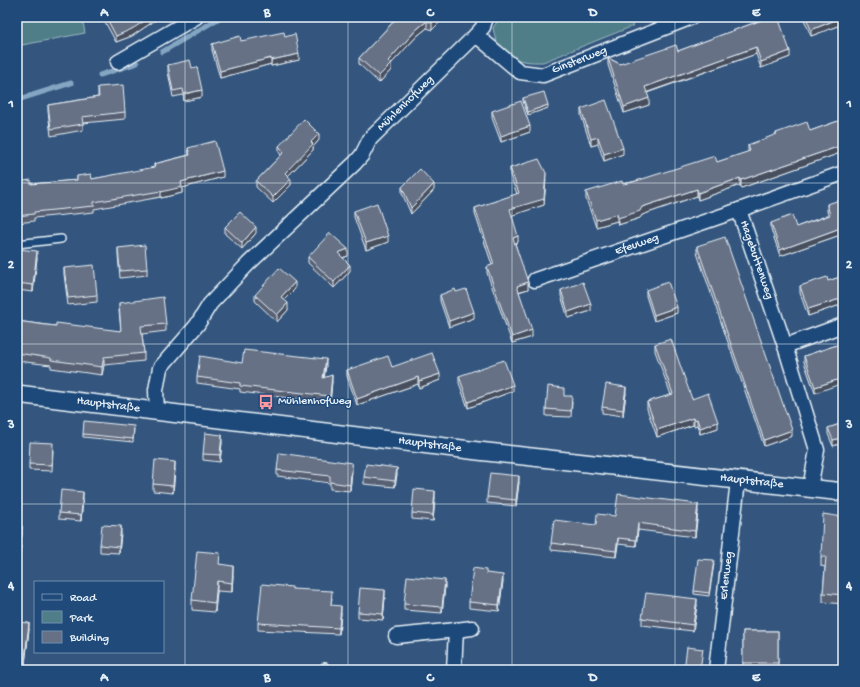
<svg xmlns="http://www.w3.org/2000/svg" width="860" height="687" font-family="'Gochi Hand',sans-serif">
	<style>
		.green { fill: #4f7e89; stroke: #9cb8c0 }
		.lines { fill: none; stroke-linecap: round; stroke-linejoin: round }
		.stream { stroke: #85a6c3; stroke-width: 5 }
		.service-casing { stroke: #e8f1f8; stroke-width: 10 }
		.minor-casing { stroke: #e8f1f8; stroke-width: 17 }
		.tertiary-casing { stroke: #e8f1f8; stroke-width: 20 }
		.service { stroke: #1f4a7a; stroke-width: 7 }
		.minor { stroke: #1f4a7a; stroke-width: 14 }
		.tertiary { stroke: #1f4a7a; stroke-width: 17 }
		.wall { fill: #586173; stroke: #e8f1f8 }
		.shaded-wall { fill: #474f5e; stroke: #e8f1f8 }
		.building { fill: #667186; stroke: #e8f1f8 }
		.grid { fill: none; stroke: #e8f1f8; stroke-width: 1; stroke-opacity: 0.55 }
		.labels { text-anchor: middle; dominant-baseline: central; stroke-width: 3; stroke-linejoin: round; paint-order: stroke }
		.street-label { font-size: 12px; fill: #e8f1f8; stroke: #1f4a7a }
		.poi-label { font-size: 12px; fill: #e8f1f8; stroke: #1f4a7a; text-anchor: start }
		.neatline { fill: none; stroke: #e8f1f8; stroke-width: 1.5 }
		.grid-label { font-size: 13px; text-anchor: middle; font-weight: bold; fill: #e8f1f8 }
	</style>
	<rect width="100%" height="100%" fill="#34567e"/>
	<filter id="ink" filterUnits="userSpaceOnUse"><feTurbulence type="fractalNoise" baseFrequency=".025" numOctaves="2"/><feDisplacementMap in="SourceGraphic" scale="8" xChannelSelector="R" yChannelSelector="G"/><feConvolveMatrix kernelMatrix="1 2 1 2 8 2 1 2 1" color-interpolation-filters="sRGB"/></filter>
	<g filter="url(#ink)">
		<g class="green">
			<polygon points="17,17 82,17 85,33 17,46"/>
			<path d="M 500,17 L 629,17 L 633,26 L 543,62 C 517,63 498,57 493,28 Z"/>
		</g>
		<g class="lines">
			<g class="stream">
				<polyline points="162,52 221,17"/>
				<polyline points="100,75 137,63"/>
				<polyline points="17,100 71,83"/>
			</g>
			<defs>
				<g id="service">
					<polyline points="17,244 61,239"/>
					<polyline points="325,667 325,670"/>
				</g>
				<g id="minor">
					<path id="s1" d="M 476,35 L 520,72 L 543,75 L 692,17"/>
					<polyline points="118,62 196,17"/>
					<path id="s2" d="M 535,280 L 739,210"/>
					<polyline points="785,346 843,325"/>
					<path id="s3" d="M 157,412 L 156,390 L 160,368 L 197,325 L 210,304 L 248,264 L 355,163 L 362,155 L 370,139 L 476,35 L 483,27 L 486,17"/>
					<polyline points="810,488 817,450 785,346 739,210 843,173"/>
					<polyline points="456,630 472,628"/>
					<polyline points="396,636 456,630 454,670"/>
					<path id="s4" d="M 716,670 L 738,481"/>
				</g>
				<g id="tertiary">
					<path id="s5" d="M 17,394 L 478,451 L 843,492"/>
				</g>
			</defs>
			<use href="#service" class="service-casing"/>
			<use href="#minor" class="minor-casing"/>
			<use href="#tertiary" class="tertiary-casing"/>
			<use href="#service" class="service"/>
			<use href="#minor" class="minor"/>
			<use href="#tertiary" class="tertiary"/>
		</g>
		<g class="wall">
			<polygon points="105,17 160,17 132,36 116,42 105,22"/>
			<polygon points="398,17 442,17 442,20 432,30 427,28 417,36 391,64 391,70 379,83 359,64 359,58"/>
			<polygon points="770,17 790,57 761,68 756,54 647,93 649,105 624,113 608,65 608,58 620,64 678,51"/>
			<polygon points="803,17 841,17 840,18 840,25 811,36"/>
			<polygon points="285,37 299,60 271,66 271,64 220,78 212,50 212,44"/>
			<polygon points="168,65 192,68 202,97 184,101 183,95 173,97 168,72"/>
			<polygon points="98,87 125,112 125,119 83,123 83,130 51,136 48,111 48,105 98,97"/>
			<polygon points="523,98 548,108 528,115 523,101"/>
			<polygon points="581,109 623,154 604,161 598,144 591,146 581,115"/>
			<polygon points="492,111 530,132 501,142 492,118"/>
			<polygon points="843,117 843,152 741,188 740,185 698,200 697,196 642,215 640,218 618,225 617,221 596,227 586,199 586,192 623,184 717,162 748,152 748,145 776,135 776,133 810,131 841,120 841,118"/>
			<polygon points="319,140 313,147 313,150 288,176 291,185 273,203 256,187 256,181 281,155 279,152 279,146"/>
			<polygon points="188,148 223,177 182,188 182,193 161,198 161,197 94,209 94,212 34,218 34,221 17,223 17,182 31,184 77,180 77,176 92,179 154,168 154,164 189,155"/>
			<polygon points="510,168 546,179 544,205 511,215 518,242 515,243 528,289 519,292 532,337 512,343 487,273 487,267 492,265 475,214 475,208 517,194 510,175"/>
			<polygon points="402,187 434,190 411,214 402,193"/>
			<polygon points="827,204 842,206 843,205 843,234 780,256 771,229 771,223 796,227 828,215 827,211"/>
			<polygon points="354,211 388,242 366,250 354,217"/>
			<polygon points="225,227 256,233 242,249 225,234"/>
			<polygon points="697,246 792,436 764,446 697,253"/>
			<polygon points="118,248 147,269 147,275 120,278 118,255"/>
			<polygon points="17,249 37,258 33,292 17,290"/>
			<polygon points="348,256 343,258 350,271 334,288 308,263 308,257"/>
			<polygon points="64,268 97,295 97,302 68,305 64,274"/>
			<polygon points="843,276 843,304 808,316 800,293 800,286 828,281"/>
			<polygon points="295,289 284,300 288,310 277,322 255,301 255,295"/>
			<polygon points="561,290 591,311 568,318 561,296"/>
			<polygon points="646,290 677,313 654,321 646,296"/>
			<polygon points="456,292 474,318 449,327 440,301 440,295"/>
			<polygon points="119,303 166,324 166,331 142,334 144,353 144,361 104,365 102,375 51,368 51,365 17,361 17,321 46,325 121,331 119,311"/>
			<polygon points="843,343 815,393 804,362 804,356"/>
			<polygon points="655,344 692,399 718,428 700,434 697,425 694,426 693,425 657,437 647,409 647,402 671,395 655,351"/>
			<polygon points="242,363 326,366 324,378 332,381 330,403 240,392 240,389 197,383 197,377"/>
			<polygon points="392,367 440,380 419,388 418,384 357,405 347,376 347,370"/>
			<polygon points="459,376 513,391 468,408 459,383"/>
			<polygon points="626,393 623,416 602,413 602,407"/>
			<polygon points="564,396 572,402 571,417 546,416 546,409"/>
			<polygon points="843,423 843,460 839,448 839,444 833,446 828,434 828,428"/>
			<polygon points="134,429 133,442 83,437 83,434"/>
			<polygon points="222,442 220,462 203,460 203,454"/>
			<polygon points="53,450 52,471 29,470 29,464"/>
			<polygon points="175,469 173,493 153,491 153,484"/>
			<polygon points="277,470 352,470 350,491 330,489 330,483 277,476"/>
			<polygon points="397,474 395,487 364,484 364,477"/>
			<polygon points="519,482 516,506 487,503 487,497"/>
			<polygon points="435,497 433,521 412,519 412,513"/>
			<polygon points="83,498 81,521 59,519 59,513"/>
			<polygon points="698,511 695,537 638,530 636,546 618,544 616,557 551,550 551,543 596,525 615,516"/>
			<polygon points="843,517 843,604 823,602 823,593 825,567 821,566 821,557"/>
			<polygon points="17,526 22,533 20,555 17,555"/>
			<polygon points="121,533 119,553 100,552 100,545"/>
			<polygon points="220,564 233,575 232,592 217,591 215,612 192,610 192,600"/>
			<polygon points="714,564 709,596 694,594 694,591"/>
			<polygon points="486,573 503,581 499,611 469,608 469,602"/>
			<polygon points="445,586 442,613 404,610 404,604"/>
			<polygon points="292,589 332,598 331,605 341,613 339,634 258,630 258,623"/>
			<polygon points="385,597 383,620 358,618 358,612"/>
			<polygon points="697,605 693,631 642,625 642,618"/>
			<polygon points="29,629 25,664 22,664 17,670"/>
			<polygon points="743,631 778,631 778,669 743,670"/>
		</g>
		<g class="shaded-wall">
			<polygon points="151,17 160,17 132,36 116,42 116,36"/>
			<polygon points="438,17 442,17 442,20 432,30 432,23"/>
			<polygon points="840,18 840,25 811,36 811,30"/>
			<polygon points="427,21 427,28 417,36 391,64 391,70 379,83 379,76 388,61 417,29"/>
			<polygon points="756,47 756,54 645,93 645,87"/>
			<polygon points="790,51 790,57 761,68 761,62"/>
			<polygon points="299,54 299,60 271,66 271,60"/>
			<polygon points="271,58 271,64 220,78 220,71"/>
			<polygon points="202,90 202,97 184,101 184,94"/>
			<polygon points="649,98 649,105 624,113 624,107"/>
			<polygon points="548,105 548,108 528,115 528,112"/>
			<polygon points="530,126 530,132 501,142 501,136"/>
			<polygon points="319,134 319,140 313,147 313,150 285,179 285,173 311,142"/>
			<polygon points="598,137 598,144 591,146 591,139"/>
			<polygon points="843,145 843,152 741,188 741,180"/>
			<polygon points="623,148 623,154 604,161 604,154"/>
			<polygon points="223,171 223,177 182,188 182,193 161,198 161,192 181,182"/>
			<polygon points="546,173 544,205 510,216 510,209"/>
			<polygon points="740,178 740,185 698,200 698,193"/>
			<polygon points="291,179 291,185 273,203 273,197"/>
			<polygon points="434,184 434,190 411,214 411,208"/>
			<polygon points="697,189 697,196 642,215 640,218 618,225 618,218 642,207"/>
			<polygon points="617,214 617,221 596,227 596,220"/>
			<polygon points="256,227 256,233 242,249 242,243"/>
			<polygon points="843,227 843,234 780,256 780,250"/>
			<polygon points="388,236 388,242 366,250 366,243"/>
			<polygon points="518,236 518,242 513,244 513,238"/>
			<polygon points="348,249 348,256 338,259 338,253"/>
			<polygon points="37,251 37,258 33,292 33,285"/>
			<polygon points="350,265 350,271 334,288 334,282"/>
			<polygon points="295,282 295,289 281,303 281,297"/>
			<polygon points="528,282 528,289 517,292 517,286"/>
			<polygon points="843,298 843,304 808,316 808,309"/>
			<polygon points="288,303 288,310 277,322 277,315"/>
			<polygon points="591,304 591,311 568,318 568,312"/>
			<polygon points="677,307 677,313 654,321 654,315"/>
			<polygon points="474,312 474,318 449,327 449,321"/>
			<polygon points="532,330 532,337 512,343 512,337"/>
			<polygon points="104,357 104,365 102,375 102,367"/>
			<polygon points="326,359 326,366 323,385 323,378"/>
			<polygon points="440,374 440,380 419,388 419,381"/>
			<polygon points="332,375 332,381 330,403 330,396"/>
			<polygon points="418,377 418,384 357,405 357,399"/>
			<polygon points="843,378 843,383 815,393 815,387"/>
			<polygon points="513,385 513,391 468,408 468,402"/>
			<polygon points="626,387 626,393 623,416 623,410"/>
			<polygon points="693,418 693,425 657,437 657,430"/>
			<polygon points="697,419 697,425 694,426 694,420"/>
			<polygon points="718,422 718,428 700,434 700,428"/>
			<polygon points="792,430 792,436 764,446 764,440"/>
			<polygon points="222,435 222,442 220,462 220,455"/>
			<polygon points="841,438 841,444 839,441 839,444 833,446 833,440"/>
			<polygon points="175,462 175,469 173,493 173,486"/>
			<polygon points="352,463 352,470 350,491 350,485"/>
			<polygon points="397,468 397,474 395,487 395,481"/>
			<polygon points="519,476 519,482 516,506 516,500"/>
			<polygon points="435,491 435,497 433,521 433,515"/>
			<polygon points="83,492 83,498 81,521 81,515"/>
			<polygon points="698,504 698,511 695,537 695,531"/>
			<polygon points="638,523 638,530 636,546 636,540"/>
			<polygon points="22,526 22,533 20,555 20,549"/>
			<polygon points="121,526 121,533 119,553 119,547"/>
			<polygon points="618,538 618,544 616,557 616,551"/>
			<polygon points="233,566 233,575 232,592 232,583"/>
			<polygon points="503,575 503,581 499,611 499,605"/>
			<polygon points="445,580 445,586 442,613 442,607"/>
			<polygon points="217,581 217,591 215,612 215,603"/>
			<polygon points="385,590 385,597 383,620 383,614"/>
			<polygon points="697,599 697,605 693,631 693,625"/>
			<polygon points="341,606 341,613 339,634 339,628"/>
			<polygon points="29,623 29,629 25,664 25,658"/>
		</g>
		<g class="building">
			<polygon points="106,17 151,17 132,29 116,36"/>
			<polygon points="398,17 438,17 432,23 427,21 417,29 388,61 391,64 379,76 359,58"/>
			<polygon points="770,17 778,17 790,51 761,62 756,47 645,87 649,98 624,107 608,58 620,64 676,45 678,51"/>
			<polygon points="806,17 839,17 840,18 811,30"/>
			<polygon points="284,32 285,37 295,34 299,54 271,60 271,58 220,71 212,44 240,36 241,41"/>
			<polygon points="190,60 192,68 197,67 202,90 184,94 183,89 173,91 168,65"/>
			<polygon points="123,85 125,112 82,117 83,124 51,129 48,105 99,97 98,87"/>
			<polygon points="544,92 548,105 528,112 523,98"/>
			<polygon points="606,100 623,148 604,154 598,137 591,139 581,109"/>
			<polygon points="521,101 530,126 501,136 492,111"/>
			<polygon points="843,117 843,145 741,180 740,178 698,193 697,189 642,207 640,211 618,218 617,214 596,220 586,192 622,181 623,184 633,182 715,156 717,162 750,151 748,145 777,134 776,133 807,122 810,131 841,120 841,118"/>
			<polygon points="304,119 319,134 311,142 313,144 285,173 291,179 273,197 256,181 284,152 279,146"/>
			<polygon points="215,141 223,171 181,182 182,187 161,192 161,191 94,202 94,206 34,212 34,214 17,216 17,182 31,180 31,184 77,180 77,176 91,174 92,179 155,167 154,164 190,155 188,148"/>
			<polygon points="539,159 546,173 544,199 510,209 518,236 513,238 528,282 517,286 532,330 512,337 487,267 494,264 475,208 519,193 510,168"/>
			<polygon points="420,169 434,184 411,208 402,187"/>
			<polygon points="840,200 842,206 843,205 843,227 780,250 771,223 792,215 796,227 830,215 827,204"/>
			<polygon points="377,203 388,236 366,243 354,211"/>
			<polygon points="240,212 256,227 242,243 225,227"/>
			<polygon points="330,233 348,249 338,253 350,265 334,282 308,257"/>
			<polygon points="725,237 792,430 764,440 697,246"/>
			<polygon points="145,245 147,269 120,271 118,248"/>
			<polygon points="17,249 37,251 33,285 17,283"/>
			<polygon points="94,265 97,295 68,298 64,268"/>
			<polygon points="279,268 295,282 281,297 288,303 277,315 255,295"/>
			<polygon points="843,276 843,298 808,309 800,286 827,277 828,281"/>
			<polygon points="583,282 591,304 568,312 561,290"/>
			<polygon points="668,282 677,307 654,315 646,290"/>
			<polygon points="455,289 456,292 466,289 474,312 449,321 440,295"/>
			<polygon points="163,297 166,324 141,326 144,353 104,357 102,367 51,360 51,358 17,353 17,321 46,325 56,326 56,323 121,331 119,303"/>
			<polygon points="671,339 692,399 708,393 718,422 700,428 697,419 694,420 693,418 657,430 647,402 673,394 655,344"/>
			<polygon points="843,343 843,378 815,387 804,356"/>
			<polygon points="244,350 326,359 323,378 332,375 330,396 240,386 240,383 197,377 200,356 242,363"/>
			<polygon points="432,353 440,374 419,381 418,377 357,399 347,370 388,356 392,367"/>
			<polygon points="504,360 513,385 468,402 459,376"/>
			<polygon points="606,384 626,387 623,410 602,407"/>
			<polygon points="548,386 564,388 564,396 572,396 571,411 546,409"/>
			<polygon points="84,421 134,426 133,439 83,434"/>
			<polygon points="843,423 843,454 839,441 842,440 841,438 833,440 828,428"/>
			<polygon points="205,433 222,435 220,455 203,454"/>
			<polygon points="30,442 53,443 52,465 29,464"/>
			<polygon points="279,453 352,463 350,485 330,482 330,476 277,470"/>
			<polygon points="155,460 175,462 173,486 153,484"/>
			<polygon points="366,464 397,468 395,481 364,477"/>
			<polygon points="490,473 519,476 516,500 487,497"/>
			<polygon points="414,489 435,491 433,515 412,513"/>
			<polygon points="61,490 83,492 81,515 59,513"/>
			<polygon points="618,494 698,504 695,531 638,523 636,540 618,538 616,551 551,543 554,520 596,525 597,514 615,516"/>
			<polygon points="823,514 843,517 843,595 823,593 826,557 821,557"/>
			<polygon points="102,525 121,526 119,547 100,545"/>
			<polygon points="17,526 22,526 20,549 17,548"/>
			<polygon points="197,551 220,553 219,564 233,566 232,583 217,581 215,603 192,600"/>
			<polygon points="698,559 714,560 709,593 694,591"/>
			<polygon points="473,568 486,570 486,573 503,575 499,605 469,602"/>
			<polygon points="407,576 445,580 442,607 404,604"/>
			<polygon points="262,584 292,587 292,589 332,591 331,605 341,606 339,628 258,623"/>
			<polygon points="360,588 385,590 383,614 358,612"/>
			<polygon points="646,593 697,599 693,625 642,618"/>
			<polygon points="17,622 29,623 25,658 22,657 20,670 17,670"/>
			<rect x="743" y="631" width="35" height="32"/>
			<polygon points="687,647 703,649 700,670 684,670"/>
			<polygon points="529,668 545,670 528,670"/>
		</g>
	</g>
	<path class="grid" d="M 185,17 L 185,670M 348,17 L 348,670M 512,17 L 512,670M 675,17 L 675,670M 17,183 L 843,183M 17,344 L 843,344M 17,504 L 843,504"/>
	<defs>
		<symbol id="bus-bare" viewBox="-9 -9 18 18"><path d="M-5-6H5V4H4V6H2V4H-2V6H-4V4H-5ZM-3.5-4V0h7V-4ZM-3.5 1.2v1.5H-2V1.2ZM2 1.2v1.5H3.5V1.2Z" fill="#ff9aa2" stroke="#1f4a7a" stroke-width="2.5" paint-order="stroke"/></symbol>
	</defs>
	<g fill-rule="evenodd">
		<use href="#bus-bare" x="255" y="391" width="22" height="22"/>
	</g>
	<g class="labels">
		<g class="street-label">
			<text stroke="none"><textPath href="#s1" startOffset="120">Ginsterweg</textPath></text>
			<text stroke="none"><textPath href="#s3" startOffset="407">Mühlenhofweg</textPath></text>
			<text stroke="none"><textPath href="#s2" startOffset="108">Efeuweg</textPath></text>
			<text transform="translate(756 260) rotate(71)">Hagebuttenweg</text>
			<text stroke="none"><textPath href="#s5" startOffset="92">Hauptstraße</textPath></text>
			<text stroke="none"><textPath href="#s5" startOffset="416">Hauptstraße</textPath></text>
			<text stroke="none"><textPath href="#s5" startOffset="740">Hauptstraße</textPath></text>
			<text stroke="none"><textPath href="#s4" startOffset="95">Erlenweg</textPath></text>
		</g>
		<g class="poi-label">
			<text x="278" y="402">Mühlenhofweg</text>
		</g>
	</g>
	<rect width="860" height="687" fill="none" stroke="#1f4a7a" stroke-width="44"/>
	<rect x="34" y="581" width="130" height="72" fill="#1f4a7a" stroke="#6f8dac"/>
	<rect x="42" y="594" width="20" height="6" fill="#1f4a7a" stroke="#6f8dac"/>
	<text x="70" y="601" font-size="12" fill="#e8f1f8">Road</text>
	<rect x="42" y="611" width="20" height="12" fill="#4f7e89" stroke="#6f8dac"/>
	<text x="70" y="621" font-size="12" fill="#e8f1f8">Park</text>
	<rect x="42" y="631" width="20" height="12" fill="#667186" stroke="#6f8dac"/>
	<text x="70" y="641" font-size="12" fill="#e8f1f8">Building</text>
	<rect x="22" y="22" width="816" height="643" class="neatline"/>
	<g class="grid-label">
		<text x="104" y="16">A</text>
		<text x="267" y="16">B</text>
		<text x="430" y="16">C</text>
		<text x="593" y="16">D</text>
		<text x="756" y="16">E</text>
		<text x="11" y="107">1</text>
		<text x="849" y="107">1</text>
		<text x="11" y="268">2</text>
		<text x="849" y="268">2</text>
		<text x="11" y="428">3</text>
		<text x="849" y="428">3</text>
		<text x="11" y="589">4</text>
		<text x="849" y="589">4</text>
		<text x="104" y="681">A</text>
		<text x="267" y="681">B</text>
		<text x="430" y="681">C</text>
		<text x="593" y="681">D</text>
		<text x="756" y="681">E</text>
	</g>
</svg>
